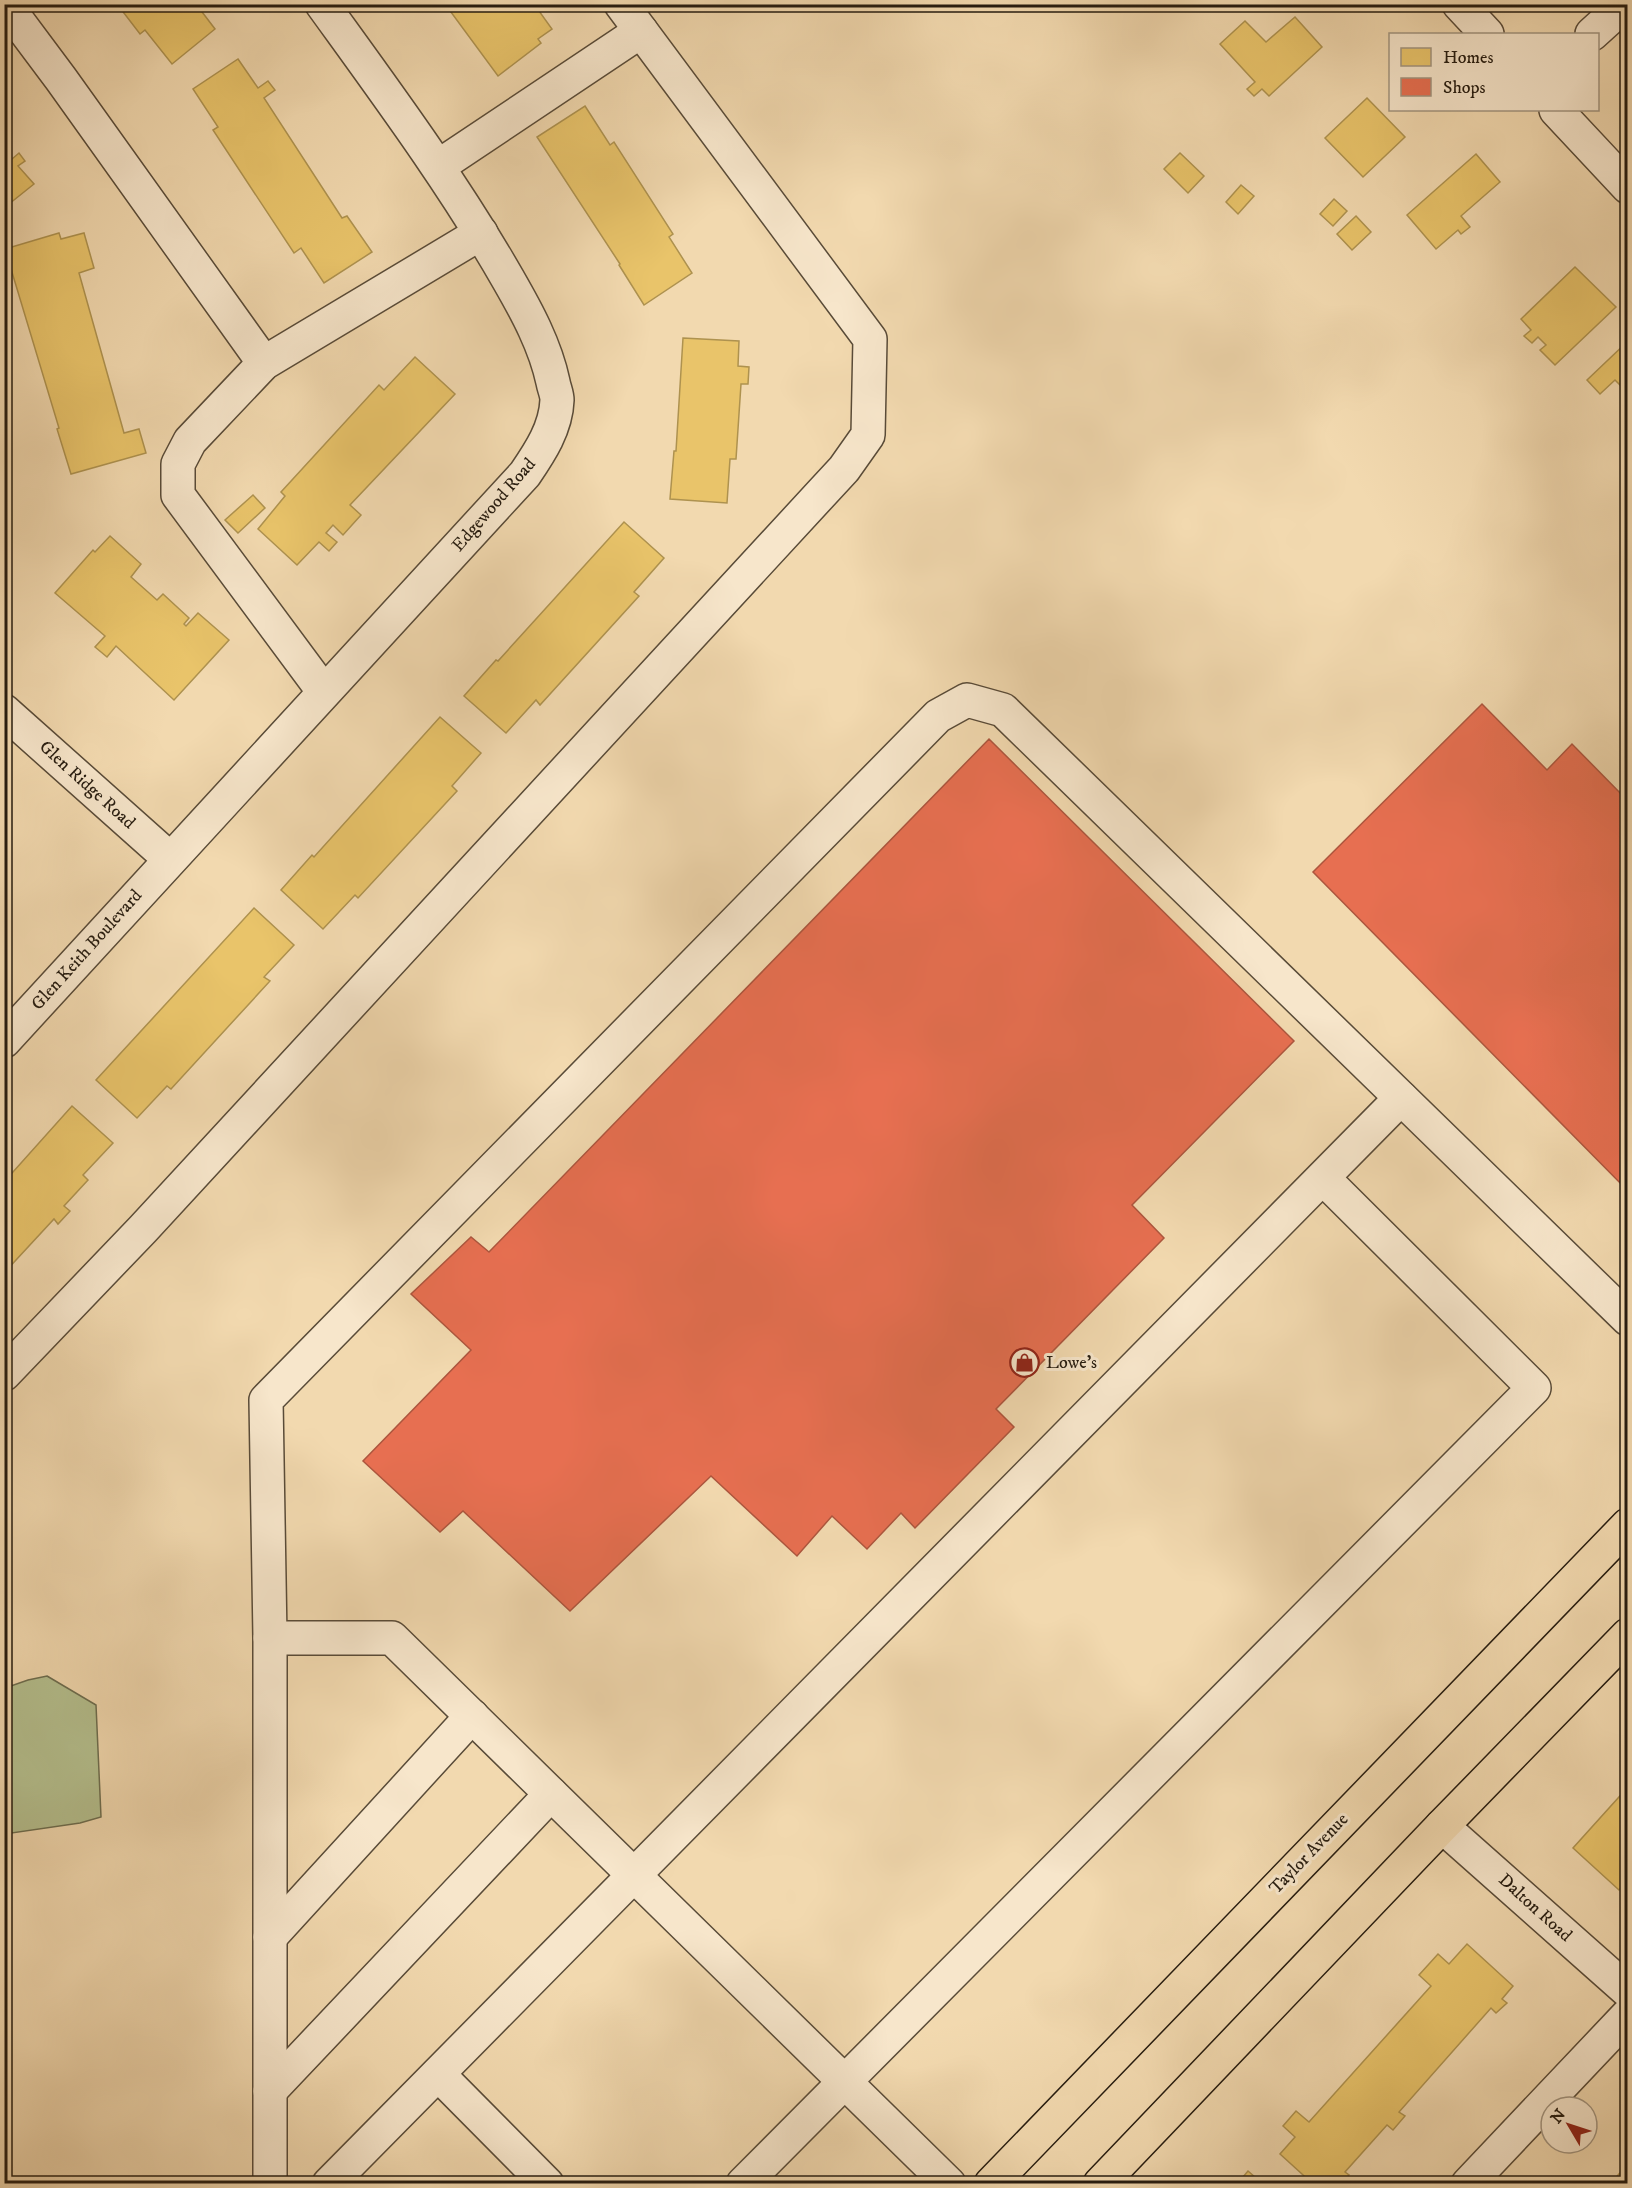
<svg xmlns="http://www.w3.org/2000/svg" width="1632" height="2188" font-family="'IM FELL DW Pica',serif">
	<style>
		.park { fill: #b5c08f; stroke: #6e6e50; stroke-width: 1.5 }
		.homes { fill: #e9c46a; stroke: #ae924f; stroke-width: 1.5 }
		.shops { fill: #e76f51; stroke: #ad563e; stroke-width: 1.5 }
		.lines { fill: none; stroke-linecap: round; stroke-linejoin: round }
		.minor-casing { stroke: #594b38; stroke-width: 36 }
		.major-casing { stroke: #261c10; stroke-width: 36 }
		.minor { stroke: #f7e6cb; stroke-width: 33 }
		.major { stroke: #f2d9af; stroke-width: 33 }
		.labels { text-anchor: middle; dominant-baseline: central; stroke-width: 6; stroke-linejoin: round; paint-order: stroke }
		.street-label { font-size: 18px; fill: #261c10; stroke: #f7e6cb }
		.poi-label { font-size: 18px; fill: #261c10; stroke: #f7e6cb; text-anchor: start }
	</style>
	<rect width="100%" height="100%" fill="#f2d9af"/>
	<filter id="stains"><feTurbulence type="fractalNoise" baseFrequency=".00333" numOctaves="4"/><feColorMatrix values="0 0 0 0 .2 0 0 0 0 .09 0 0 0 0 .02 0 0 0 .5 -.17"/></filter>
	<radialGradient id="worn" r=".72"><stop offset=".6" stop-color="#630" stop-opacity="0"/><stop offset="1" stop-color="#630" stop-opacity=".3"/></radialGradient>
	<polygon class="park" points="47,1676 96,1705 101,1817 80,1823 5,1834 5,1688 28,1680"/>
	<g class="homes">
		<polygon points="117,4 196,4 215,29 172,64 145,30 140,34"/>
		<polygon points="445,4 519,4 516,7 517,9 524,4 534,4 552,29 538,39 541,43 498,76"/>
		<polygon points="1295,17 1322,47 1269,96 1262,89 1254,96 1247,89 1255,82 1220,44 1245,21 1266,42"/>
		<polygon points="238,59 258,88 268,81 275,90 264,98 342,218 347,216 372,252 324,283 301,248 294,253 213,130 218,127 193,89"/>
		<polygon points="1367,98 1405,137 1363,177 1325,138"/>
		<polygon points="585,106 610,145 614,142 673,234 669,237 692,273 644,305 619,265 620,264 537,137"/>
		<polygon points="4,149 12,159 19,153 25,161 18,166 34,184 4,208"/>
		<polygon points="1180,153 1204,176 1188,193 1164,169"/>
		<polygon points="1476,154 1500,182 1461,216 1470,227 1461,234 1458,230 1436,249 1407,215"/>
		<polygon points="1241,185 1254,196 1238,214 1226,202"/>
		<polygon points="1334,199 1347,211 1333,226 1320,214"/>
		<polygon points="1356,216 1371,232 1352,250 1337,234"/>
		<polygon points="59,233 61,239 84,233 94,268 79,273 124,433 139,429 146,453 71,474 57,429 59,428 5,249"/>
		<polygon points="1575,267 1616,307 1555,365 1540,350 1546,345 1538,337 1532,343 1524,336 1531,330 1521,319"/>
		<polygon points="683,338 739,341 738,366 749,367 748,384 741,384 736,459 730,459 727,503 670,499 674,451 676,451"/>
		<polygon points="1628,341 1628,401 1622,396 1627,392 1615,380 1600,394 1587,380"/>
		<polygon points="415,357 455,394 350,505 361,515 343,535 333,525 326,533 337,542 329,551 319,542 297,565 258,529 285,496 281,492 379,385 384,390"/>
		<polygon points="253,495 265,508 238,533 225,520"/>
		<polygon points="624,522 664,558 634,592 639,596 540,705 536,700 506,733 464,696 496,660 498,661"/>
		<polygon points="110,536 141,564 131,577 157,600 163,594 189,618 184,624 186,626 198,613 229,640 174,700 116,646 107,657 95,647 105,636 55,593 93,550 95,552"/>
		<polygon points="440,717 481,753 452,786 457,791 358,898 355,895 323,929 281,890 312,855 314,857"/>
		<polygon points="254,908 294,945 264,977 270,981 171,1089 167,1086 137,1118 96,1080"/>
		<polygon points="72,1106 113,1143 83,1175 88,1180 64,1206 70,1211 58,1224 54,1219 4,1273 4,1182"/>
		<polygon points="1628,1787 1628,1880 1619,1890 1573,1848"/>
		<polygon points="1467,1944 1513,1986 1502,1999 1507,2003 1496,2013 1491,2008 1399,2112 1405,2116 1393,2130 1387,2125 1345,2172 1349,2175 1342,2184 1334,2181 1332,2184 1313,2184 1280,2154 1295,2137 1283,2126 1296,2111 1309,2122 1431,1986 1419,1975 1438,1954 1449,1964"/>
		<polygon points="1628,2164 1628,2184 1610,2184"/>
		<polygon points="1248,2171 1263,2184 1237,2184"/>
	</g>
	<g class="shops">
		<polygon points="1482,704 1547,770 1572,744 1628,801 1628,1191 1313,872"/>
		<polygon points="989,739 1294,1041 1132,1205 1164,1238 996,1409 1014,1427 915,1528 901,1513 867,1549 832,1516 797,1556 711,1476 570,1611 463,1511 440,1532 363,1461 471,1350 411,1294 471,1237 489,1252"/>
	</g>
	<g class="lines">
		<defs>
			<g id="minor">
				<polyline points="5,4 61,79 264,363"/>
				<polyline points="1459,4 1487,34"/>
				<polyline points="1592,34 1625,4"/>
				<polyline points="1556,110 1628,187"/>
				<polyline points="439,166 641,31"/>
				<polyline points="324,692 178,495 178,464 190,441 264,363 481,233"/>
				<polyline points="4,711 170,859"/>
				<path d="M 4,1041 L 525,474 C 540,452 556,428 557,400 C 557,394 554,388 553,382 C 545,345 527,312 508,279 C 453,183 387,94 322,4"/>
				<polyline points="4,1374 143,1229 819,496 844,469 868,435 870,339 621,4"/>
				<polyline points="270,1638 266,1400 938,716 967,700 1003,710 1628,1319"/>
				<polyline points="1442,1826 1628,1991"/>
				<polyline points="270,1937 472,1716"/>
				<polyline points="438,2074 547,2184"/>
				<polyline points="270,2091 551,1794"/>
				<polyline points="270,2184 270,1638 392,1638 949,2184"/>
				<polyline points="329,2184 1401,1098"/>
				<polyline points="743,2184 1534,1388 1323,1178"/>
				<polyline points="1468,2184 1628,2015"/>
			</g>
			<g id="major">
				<polyline points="991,2184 1628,1525"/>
				<polyline points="1100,2184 1442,1826 1628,1635"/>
			</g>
		</defs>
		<use href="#minor" class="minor-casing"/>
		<use href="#major" class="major-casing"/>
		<use href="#minor" class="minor"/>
		<use href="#major" class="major"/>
	</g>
	<defs>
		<symbol id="shop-ring" viewBox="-11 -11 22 22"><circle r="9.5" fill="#f7e6cb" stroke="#8f2418" stroke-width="1.5"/><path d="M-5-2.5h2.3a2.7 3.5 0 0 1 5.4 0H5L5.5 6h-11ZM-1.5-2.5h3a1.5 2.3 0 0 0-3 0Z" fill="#8f2418"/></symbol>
	</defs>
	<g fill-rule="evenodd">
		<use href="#shop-ring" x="1008" y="1346" width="33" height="33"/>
	</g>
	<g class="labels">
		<g class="street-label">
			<text transform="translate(494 505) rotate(-49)">Edgewood Road</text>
			<text transform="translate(87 785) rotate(42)">Glen Ridge Road</text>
			<text transform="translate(87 950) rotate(-48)">Glen Keith Boulevard</text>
			<text transform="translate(1309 1854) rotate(-46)">Taylor Avenue</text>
			<text transform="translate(1535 1908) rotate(42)">Dalton Road</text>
		</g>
		<g class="poi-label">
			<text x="1046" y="1363">Lowe's</text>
		</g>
	</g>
	<rect width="1632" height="2188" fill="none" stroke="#f2d9af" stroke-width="24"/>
	<rect x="6" y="6" width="1620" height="2176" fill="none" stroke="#261c10" stroke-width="3"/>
	<rect x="12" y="12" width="1608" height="2164" fill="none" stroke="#261c10" stroke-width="1.5"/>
	<rect x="1389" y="33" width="210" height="78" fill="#f7e6cb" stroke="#a39580" stroke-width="1.5"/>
	<rect x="1401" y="48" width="30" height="18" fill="#e9c46a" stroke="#a39580" stroke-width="1.5"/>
	<text x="1443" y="63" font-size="18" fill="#261c10">Homes</text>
	<rect x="1401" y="78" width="30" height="18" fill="#e76f51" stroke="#a39580" stroke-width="1.5"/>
	<text x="1443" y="93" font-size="18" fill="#261c10">Shops</text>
	<g transform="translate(1569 2125) rotate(309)"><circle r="28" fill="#f7e6cb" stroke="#a39580" stroke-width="1.5"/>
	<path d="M0-4.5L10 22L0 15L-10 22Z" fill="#8f2418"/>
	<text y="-9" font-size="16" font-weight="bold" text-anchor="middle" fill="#261c10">N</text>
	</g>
	<rect width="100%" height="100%" filter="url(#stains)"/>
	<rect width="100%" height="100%" fill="url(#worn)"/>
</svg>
